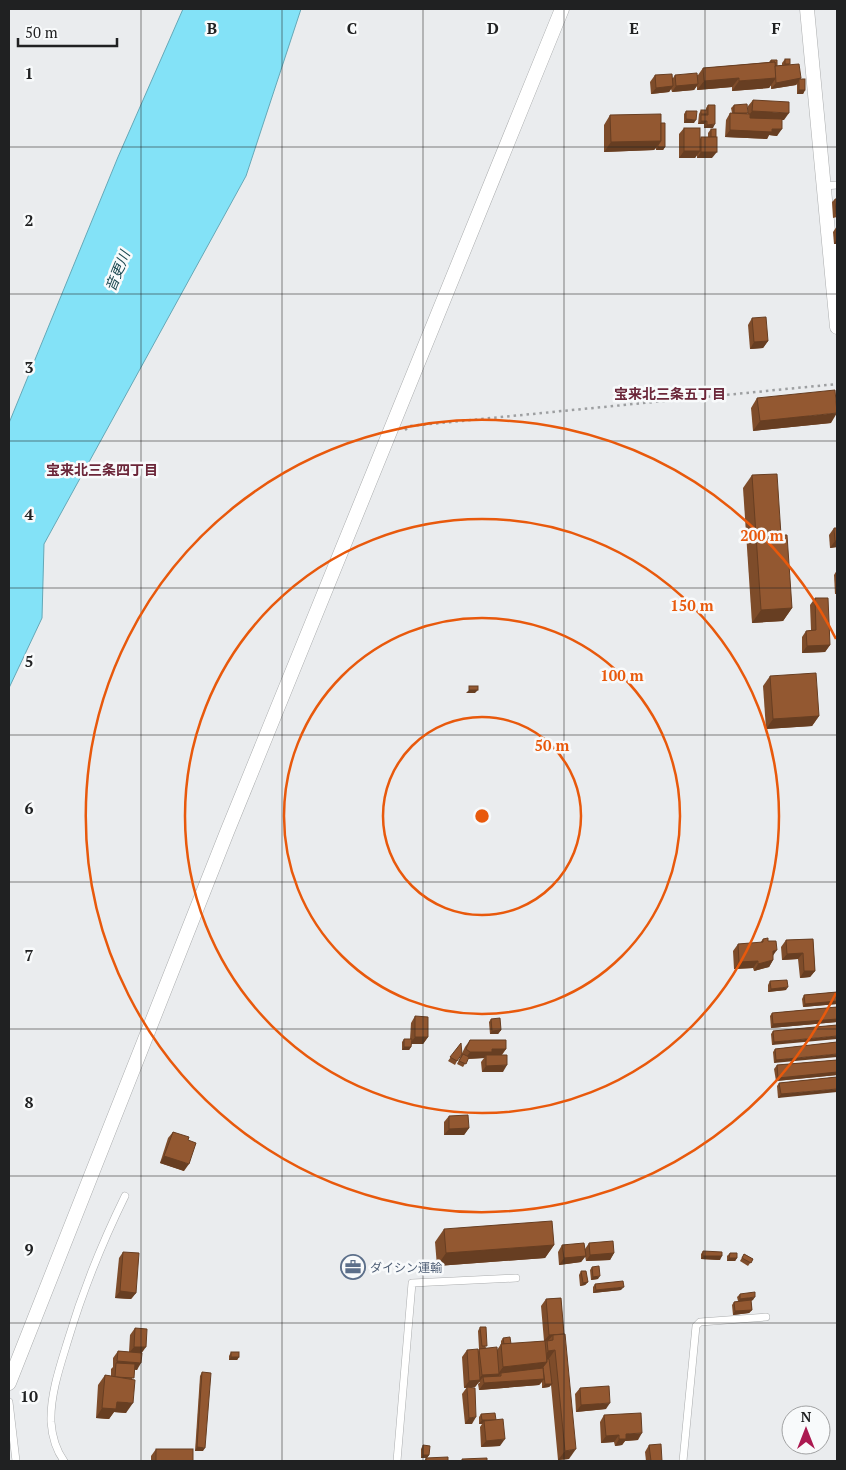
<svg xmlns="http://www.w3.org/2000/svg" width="846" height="1470" font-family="'PT Serif','Noto Sans JP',serif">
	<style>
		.water { fill: #83e2f7; stroke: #65a8b7 }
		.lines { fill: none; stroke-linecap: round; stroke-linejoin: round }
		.service-casing { stroke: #abadae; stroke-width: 8 }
		.minor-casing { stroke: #abadae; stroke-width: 15 }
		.path { stroke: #9d9fa1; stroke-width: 2.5; stroke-dasharray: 2.5 4; stroke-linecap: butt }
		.service { stroke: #fff; stroke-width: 7 }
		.minor { stroke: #fff; stroke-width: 14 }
		.wall { fill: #7e4c2a }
		.shaded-wall { fill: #673e22 }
		.building { fill: #935831; stroke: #673e22 }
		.grid { fill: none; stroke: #202122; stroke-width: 1; stroke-opacity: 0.55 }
		.ring { fill: none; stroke: #e8590c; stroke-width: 2.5 }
		.labels { text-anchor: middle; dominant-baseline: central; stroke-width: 5; stroke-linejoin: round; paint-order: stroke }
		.service-label { font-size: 12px; fill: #4e5e75; stroke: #f8fafb; text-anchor: start }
		.water-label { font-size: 14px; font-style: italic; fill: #1c4851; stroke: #f8fafb }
		.neighbourhood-label { font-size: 14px; font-weight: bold; fill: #6b2639; stroke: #f8fafb }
		.grid-label { font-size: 16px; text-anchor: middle; font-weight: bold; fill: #202122; stroke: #f8fafb; stroke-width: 5; stroke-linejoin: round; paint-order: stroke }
		.centre { fill: #e8590c; stroke: #f8fafb; stroke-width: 2.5 }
		.ring-label { font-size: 15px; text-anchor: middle; font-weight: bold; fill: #e8590c; stroke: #f8fafb; stroke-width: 5; stroke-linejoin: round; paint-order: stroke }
	</style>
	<rect width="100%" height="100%" fill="#eaecee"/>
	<polygon class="water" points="183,9 301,9 246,176 44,544 42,618 9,688 9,423 118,157"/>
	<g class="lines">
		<defs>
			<g id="service">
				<polyline points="824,186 837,185"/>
				<polyline points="9,1402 16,1461"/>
				<path d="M 64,1461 C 56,1450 52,1436 51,1422 C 50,1395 60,1366 68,1340 C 83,1290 102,1243 125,1196"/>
				<polyline points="397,1461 412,1283 516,1278"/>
				<polyline points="683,1461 696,1326 700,1322 766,1317"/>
			</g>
			<g id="minor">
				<polyline points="807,9 837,327"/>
				<polyline points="9,1383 227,832 562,9"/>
			</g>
		</defs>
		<use href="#service" class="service-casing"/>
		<use href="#minor" class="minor-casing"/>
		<polyline class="path" points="405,430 410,426 837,384"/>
		<use href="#service" class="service"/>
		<use href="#minor" class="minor"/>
	</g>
	<g class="wall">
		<polygon points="785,59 790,64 789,65 801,78 800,79 805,90 803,94 797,94 797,84 796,85 771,89 771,85 769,88 732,91 732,87 697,90 697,86 694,90 672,92 671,89 669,92 651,94 650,82 655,75 673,78 675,75 698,75 703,68 769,62 771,60 777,66 782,65 782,63"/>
		<polygon points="753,100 784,120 782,120 777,136 769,135 767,139 725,137 726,120 730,113 732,113 731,108 734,105 748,114 748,106"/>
		<polygon points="708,105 713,128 704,128 704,124 698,124 699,114 701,110 706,110 706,108"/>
		<polygon points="686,111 694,123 684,123 684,114"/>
		<polygon points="610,115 661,123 665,147 663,150 656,150 656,148 654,150 604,152 604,125"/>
		<polygon points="684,128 700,139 701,137 708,137 708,133 711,129 712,158 697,158 697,155 695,158 679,158 679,134"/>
		<polygon points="835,199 837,217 833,218 832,202"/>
		<polygon points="837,226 837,244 834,244 833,232"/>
		<polygon points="752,318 768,341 763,348 750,349 748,325"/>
		<polygon points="757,398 831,423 753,431 751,408"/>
		<polygon points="752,475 781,535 792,608 783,621 752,623 743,488"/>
		<polygon points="834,528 837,547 830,548 829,535"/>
		<polygon points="837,570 837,594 835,594 834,575"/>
		<polygon points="815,598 830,645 825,652 802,653 802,637 806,631 811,630 810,605"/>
		<polygon points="770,676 819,716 812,726 766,729 763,686"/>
		<polygon points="763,939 768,941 773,956 773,960 769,967 754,971 753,968 734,969 733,951 738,944 760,943"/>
		<polygon points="813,939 815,971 810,977 800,978 798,959 782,960 781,947 786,940"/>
		<polygon points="770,981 786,990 768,992 768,985"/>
		<polygon points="837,992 837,1004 803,1007 802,999 804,995"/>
		<polygon points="837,1007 837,1022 771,1028 770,1016 772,1013"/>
		<polygon points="415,1016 428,1037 423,1044 411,1044 411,1047 409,1050 402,1050 402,1042 404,1039 410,1039 411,1023"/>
		<polygon points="491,1019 501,1030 498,1034 490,1034 489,1022"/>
		<polygon points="837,1025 772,1045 771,1034 773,1031"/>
		<polygon points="470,1040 506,1049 502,1055 503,1072 482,1072 481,1062 484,1058 468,1059 463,1067 457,1064 465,1047"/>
		<polygon points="837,1042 774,1063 773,1052 775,1049"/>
		<polygon points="461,1043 457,1061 455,1065 448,1061"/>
		<polygon points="837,1060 837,1075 776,1081 774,1069 777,1065"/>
		<polygon points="837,1077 778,1098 777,1086 779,1083"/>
		<polygon points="449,1116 469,1128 464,1135 444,1135 444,1122"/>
		<polygon points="173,1132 188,1140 184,1171 160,1163 168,1138"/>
		<polygon points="444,1229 554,1245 545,1258 437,1266 435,1242"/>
		<polygon points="589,1243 614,1253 610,1260 586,1261 585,1256 581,1262 559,1265 558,1252 562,1245 585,1249"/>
		<polygon points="703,1251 720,1260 701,1259 701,1254"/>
		<polygon points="123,1252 136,1293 131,1299 115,1298 119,1258"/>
		<polygon points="730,1253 737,1258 735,1261 727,1261 727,1256"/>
		<polygon points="744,1254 753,1259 748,1266 740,1261"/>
		<polygon points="592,1267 598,1279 591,1280 590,1270"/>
		<polygon points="581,1271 588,1282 585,1285 580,1286 579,1275"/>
		<polygon points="595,1284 621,1290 593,1293 593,1287"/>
		<polygon points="740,1294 753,1300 751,1301 752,1310 749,1313 733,1315 732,1305 734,1302 738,1301 737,1297"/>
		<polygon points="561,1298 569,1459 558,1460 551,1385 549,1387 542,1388 542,1382 539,1385 479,1390 478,1384 480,1382 479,1382 475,1387 464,1388 462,1357 467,1350 478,1351 479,1349 478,1331 480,1327 486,1348 497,1350 501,1344 501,1341 503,1338 511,1344 544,1341 541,1306 546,1299"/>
		<polygon points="135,1328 142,1353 137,1370 134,1369 126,1413 114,1412 109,1419 96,1418 98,1385 105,1375 111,1376 111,1369 113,1367 113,1358 118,1351 129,1352 130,1335"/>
		<polygon points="231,1352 239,1357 237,1360 229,1360 229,1356"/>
		<polygon points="202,1372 203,1451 195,1451 200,1376"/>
		<polygon points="467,1387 472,1424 465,1424 462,1394"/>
		<polygon points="580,1388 606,1409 576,1412 575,1394"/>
		<polygon points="481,1414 496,1420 500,1446 481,1447 480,1427 482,1424 479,1424 479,1417"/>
		<polygon points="604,1415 638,1440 625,1441 622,1445 615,1446 614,1442 601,1443 600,1422"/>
		<polygon points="423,1445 429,1455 427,1458 448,1461 424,1461 426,1458 421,1458 421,1449"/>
		<polygon points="649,1445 662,1461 646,1461 645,1452"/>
		<polygon points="156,1449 193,1461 151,1461 151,1456"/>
	</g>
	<g class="shaded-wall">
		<polygon points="739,78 732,87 697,90 704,81"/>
		<polygon points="776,78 769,88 732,91 739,81"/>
		<polygon points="801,78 796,85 771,89 776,83"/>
		<polygon points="698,84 694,90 672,92 676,86"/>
		<polygon points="673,86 669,92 651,94 656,88"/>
		<polygon points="799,90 805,90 803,94 797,94"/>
		<polygon points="752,111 789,113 784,120 747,118"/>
		<polygon points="686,119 696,120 694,123 684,123"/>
		<polygon points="701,121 707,121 704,124 698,124"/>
		<polygon points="715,124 713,128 704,128 707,125"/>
		<polygon points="772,129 782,129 777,136 769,135 767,139 725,137 730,130"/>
		<polygon points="661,141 654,150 604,152 611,142"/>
		<polygon points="658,147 665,147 663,150 656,150"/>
		<polygon points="684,151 700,151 695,158 679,158"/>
		<polygon points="701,152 717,152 712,158 697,158"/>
		<polygon points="837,239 837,244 834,244"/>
		<polygon points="768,341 763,348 750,349 754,342"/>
		<polygon points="837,413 831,423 753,431 760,421"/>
		<polygon points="835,541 837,541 837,547 830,548"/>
		<polygon points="792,608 783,621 752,623 761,610"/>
		<polygon points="830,645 825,652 802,653 807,646"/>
		<polygon points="469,690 478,690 475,693 466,693"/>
		<polygon points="819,716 812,726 766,729 773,719"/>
		<polygon points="777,950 772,957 773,951"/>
		<polygon points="803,953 798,959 782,960 787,954"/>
		<polygon points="773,960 769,967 754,971 758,964"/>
		<polygon points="758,961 753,968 734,969 739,962"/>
		<polygon points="804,971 815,971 810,977 800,978"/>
		<polygon points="788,987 786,990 768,992 771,989"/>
		<polygon points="837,1001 837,1004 803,1007 805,1004"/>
		<polygon points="837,1019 837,1022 771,1028 773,1024"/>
		<polygon points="501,1030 498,1034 490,1034 492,1031"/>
		<polygon points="837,1036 837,1039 772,1045 774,1042"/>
		<polygon points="415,1037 428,1037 423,1044 410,1044"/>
		<polygon points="404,1047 411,1047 409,1050 402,1050"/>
		<polygon points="492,1049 506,1049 501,1055 486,1055 484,1058 465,1059 470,1052"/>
		<polygon points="837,1054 837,1057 774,1063 776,1060"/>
		<polygon points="507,1065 503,1072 482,1072 486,1066"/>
		<polygon points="837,1072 837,1075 776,1081 778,1078"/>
		<polygon points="837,1089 837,1092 778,1098 781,1094"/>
		<polygon points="469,1128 464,1135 444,1135 449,1129"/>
		<polygon points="164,1156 189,1164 184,1171 160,1163"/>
		<polygon points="554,1245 545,1258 437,1266 446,1253"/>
		<polygon points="614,1253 610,1260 586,1261 590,1255"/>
		<polygon points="586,1256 581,1262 559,1265 564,1258"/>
		<polygon points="703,1256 722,1256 720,1260 701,1259"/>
		<polygon points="729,1258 737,1258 735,1261 727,1261"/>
		<polygon points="600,1276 598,1279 591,1280 593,1277"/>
		<polygon points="588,1282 585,1285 580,1286 583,1283"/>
		<polygon points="624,1287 621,1290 593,1293 596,1290"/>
		<polygon points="120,1291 136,1293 131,1299 115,1298"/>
		<polygon points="755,1297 753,1300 738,1302 740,1299"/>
		<polygon points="752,1310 749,1313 733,1315 735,1311"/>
		<polygon points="564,1334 553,1340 553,1335 548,1341 544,1341 549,1335"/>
		<polygon points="134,1347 146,1347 141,1354 129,1353"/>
		<polygon points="555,1350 548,1360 542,1360 548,1351"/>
		<polygon points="231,1357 239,1357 237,1360 229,1360"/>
		<polygon points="117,1361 141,1363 137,1370 115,1368 116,1364"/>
		<polygon points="547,1362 540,1371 501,1373 498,1377 483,1377 475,1387 464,1388 469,1381 478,1380 482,1375 498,1374 503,1367"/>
		<polygon points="544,1379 539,1385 479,1390 484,1383"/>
		<polygon points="545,1384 552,1384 549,1387 542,1388"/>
		<polygon points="117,1402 133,1403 126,1413 114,1412 109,1419 96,1418 102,1408"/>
		<polygon points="610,1403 606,1409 576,1412 581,1405"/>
		<polygon points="476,1417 472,1424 465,1424 469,1418"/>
		<polygon points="482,1420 496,1420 484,1421 482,1424 479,1424"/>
		<polygon points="642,1433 638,1440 625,1441 622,1445 615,1446 619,1439 626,1434"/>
		<polygon points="619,1435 614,1442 601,1443 606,1436"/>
		<polygon points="505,1439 500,1446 481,1447 486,1441"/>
		<polygon points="197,1447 205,1448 203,1451 195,1451"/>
		<polygon points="576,1449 569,1459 558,1460 565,1451"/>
		<polygon points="423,1455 429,1455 427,1458 421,1458"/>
	</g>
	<g class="building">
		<rect x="785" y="59" width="5" height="5"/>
		<polygon points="771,60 777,60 777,66 775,66 775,62 771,62"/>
		<polygon points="775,62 776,78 739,81 739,78 704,81 703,68"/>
		<polygon points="799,64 801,78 776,83 775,66"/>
		<polygon points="697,73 698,84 676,86 675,75"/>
		<polygon points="672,74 673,86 656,88 655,75"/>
		<rect x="799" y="79" width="6" height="11"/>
		<polygon points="753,100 789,102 789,113 752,111"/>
		<polygon points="747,104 748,113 734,113 734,105"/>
		<polygon points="708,105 715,105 715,124 707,125 707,121 701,121 701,115 708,115"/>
		<rect x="701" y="110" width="6" height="4"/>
		<polygon points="686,111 697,111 696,120 686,119"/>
		<polygon points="730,113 750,114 750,118 782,119 782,129 772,129 772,132 730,130"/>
		<polygon points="661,114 661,141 611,142 610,115"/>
		<polygon points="661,123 665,123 665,147 658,147 658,145 661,141"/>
		<rect x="684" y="128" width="16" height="23"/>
		<rect x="711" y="129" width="5" height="8"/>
		<rect x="701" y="137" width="16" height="15"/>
		<polygon points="835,199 837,199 837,214 836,214"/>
		<polygon points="766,317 768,341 754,342 752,318"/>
		<polygon points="835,390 837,413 760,421 757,398"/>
		<polygon points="777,474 781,535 787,535 792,608 761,610 752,475"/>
		<polygon points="834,528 837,528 837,541 835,541"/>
		<polygon points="815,598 828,598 830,645 807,646 806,631 816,630"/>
		<polygon points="816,673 819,716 773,719 770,676"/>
		<rect x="469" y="686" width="9" height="4"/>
		<polygon points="768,938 768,941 776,941 777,950 773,951 773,960 758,964 758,961 739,962 738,944 763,942 763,939"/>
		<polygon points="813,939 815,971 804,971 803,953 787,954 786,940"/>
		<polygon points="787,980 788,987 771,989 770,981"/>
		<polygon points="837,992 837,1001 805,1004 804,995"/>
		<polygon points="837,1007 837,1019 773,1024 772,1013"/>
		<polygon points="415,1016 428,1017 428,1037 415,1037"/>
		<polygon points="500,1018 501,1030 492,1031 491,1019"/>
		<polygon points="837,1025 837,1036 774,1042 773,1031"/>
		<polygon points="404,1039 412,1039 411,1047 404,1047"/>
		<polygon points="470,1040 506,1040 506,1049 492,1049 492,1052 470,1052 466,1049"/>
		<polygon points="837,1042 837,1054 776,1060 775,1049"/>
		<polygon points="461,1043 462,1054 457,1061 450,1057"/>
		<polygon points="463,1054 469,1057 466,1064 459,1061"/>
		<polygon points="486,1055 507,1055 507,1065 486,1066"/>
		<polygon points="837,1060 837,1072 778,1078 777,1065"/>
		<polygon points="837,1077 837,1089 781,1094 779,1083"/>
		<polygon points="468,1115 469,1128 449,1129 449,1116"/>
		<polygon points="173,1132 189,1137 188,1140 196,1143 189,1164 164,1156"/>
		<polygon points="552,1221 554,1245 446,1253 444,1229"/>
		<polygon points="613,1241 614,1253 590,1255 589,1243"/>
		<polygon points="584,1243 586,1256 564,1258 562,1245"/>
		<polygon points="703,1251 722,1252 722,1256 703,1256"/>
		<polygon points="123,1252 139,1253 136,1293 120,1291"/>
		<polygon points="730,1253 737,1253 737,1258 729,1258"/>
		<polygon points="744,1254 753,1259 751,1263 742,1258"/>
		<polygon points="599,1266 600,1276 593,1277 592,1267"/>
		<polygon points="581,1271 586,1271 588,1282 583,1283"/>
		<polygon points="623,1281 624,1287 596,1290 595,1284"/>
		<polygon points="755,1292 755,1297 740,1299 740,1294"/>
		<polygon points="561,1298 564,1334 549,1335 546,1299"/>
		<polygon points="751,1300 752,1310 735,1311 734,1302"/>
		<polygon points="480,1327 486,1327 487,1346 482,1346"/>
		<polygon points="135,1328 147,1329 146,1347 134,1347"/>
		<polygon points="565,1334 576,1449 565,1451 555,1350 548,1351 547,1341 553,1340 553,1335"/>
		<polygon points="510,1337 511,1344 504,1344 503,1338"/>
		<polygon points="545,1341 547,1362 503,1367 501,1344"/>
		<polygon points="497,1347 499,1374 482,1375 479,1349"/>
		<polygon points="478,1349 480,1380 469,1381 467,1350"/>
		<polygon points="118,1351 142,1353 141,1363 117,1361"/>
		<rect x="231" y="1352" width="8" height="5"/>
		<polygon points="547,1359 549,1359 552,1384 545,1384 543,1367 547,1362"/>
		<polygon points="116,1363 135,1364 134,1378 115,1377"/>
		<polygon points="543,1368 544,1379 484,1383 483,1377 501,1376 501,1373"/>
		<polygon points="202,1372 211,1373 205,1448 197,1447"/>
		<polygon points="105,1375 135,1380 133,1403 117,1402 116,1409 102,1408"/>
		<polygon points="609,1386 610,1403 581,1405 580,1388"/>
		<polygon points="467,1387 475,1388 476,1417 469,1418"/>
		<polygon points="495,1413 496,1420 482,1420 481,1414"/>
		<polygon points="641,1413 642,1433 626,1434 626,1439 619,1439 619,1435 606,1436 604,1415"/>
		<polygon points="503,1419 505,1439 486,1441 484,1421"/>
		<polygon points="661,1444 662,1461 651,1461 649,1445"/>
		<polygon points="423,1445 430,1446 429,1455 423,1455"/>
		<rect x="156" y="1449" width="37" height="12"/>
		<polygon points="448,1457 448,1461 426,1461 426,1458"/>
		<polygon points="487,1458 487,1461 462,1461 462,1459"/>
	</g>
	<path class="grid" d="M 141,9 L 141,1461M 282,9 L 282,1461M 423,9 L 423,1461M 564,9 L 564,1461M 705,9 L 705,1461M 9,147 L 837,147M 9,294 L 837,294M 9,441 L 837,441M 9,588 L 837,588M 9,735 L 837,735M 9,882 L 837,882M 9,1029 L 837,1029M 9,1176 L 837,1176M 9,1323 L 837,1323"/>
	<g class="ring">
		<circle cx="482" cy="816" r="99"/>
		<circle cx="482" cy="816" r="198"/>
		<circle cx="482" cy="816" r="297"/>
		<path d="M836 993A396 396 0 1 1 836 639"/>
	</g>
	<defs>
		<symbol id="office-ring" viewBox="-11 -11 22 22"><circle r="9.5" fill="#f8fafb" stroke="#5c6f8a" stroke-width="1.5"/><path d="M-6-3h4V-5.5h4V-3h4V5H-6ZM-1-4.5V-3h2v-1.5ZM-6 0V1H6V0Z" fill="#5c6f8a"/></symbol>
	</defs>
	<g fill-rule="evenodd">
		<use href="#office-ring" x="339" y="1253" width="28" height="28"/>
	</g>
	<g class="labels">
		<g class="service-label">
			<text x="370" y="1267">ダイシン運輸</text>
		</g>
		<g class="water-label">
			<text transform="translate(117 271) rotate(-68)">音更川</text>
		</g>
		<g class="neighbourhood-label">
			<text x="670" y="393">宝来北三条五丁目</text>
			<text x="102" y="469">宝来北三条四丁目</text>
		</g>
	</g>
	<g class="grid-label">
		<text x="212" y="34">B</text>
		<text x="352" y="34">C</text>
		<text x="493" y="34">D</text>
		<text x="634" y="34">E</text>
		<text x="776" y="34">F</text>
		<text x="29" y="79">1</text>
		<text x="29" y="226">2</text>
		<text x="29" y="373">3</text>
		<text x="29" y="520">4</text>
		<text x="29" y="667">5</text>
		<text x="29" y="814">6</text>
		<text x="29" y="961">7</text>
		<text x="29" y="1108">8</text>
		<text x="29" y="1255">9</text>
		<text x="29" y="1402">10</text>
	</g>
	<circle cx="482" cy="816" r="8" class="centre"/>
	<g class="ring-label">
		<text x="762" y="541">200 m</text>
		<text x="692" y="611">150 m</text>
		<text x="622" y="681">100 m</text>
		<text x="552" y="751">50 m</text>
	</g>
	<rect width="846" height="1470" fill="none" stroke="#202122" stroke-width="20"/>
	<g transform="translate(806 1430)"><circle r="24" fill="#f8fafb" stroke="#a2a3a4"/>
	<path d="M0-4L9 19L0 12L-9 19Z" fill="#ab1950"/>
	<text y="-8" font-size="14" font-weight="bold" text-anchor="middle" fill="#202122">N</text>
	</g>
	<path d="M18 38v8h99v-8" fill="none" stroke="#202122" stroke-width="2.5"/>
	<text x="25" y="38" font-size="15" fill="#202122" stroke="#f8fafb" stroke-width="4" paint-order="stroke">50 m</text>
</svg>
